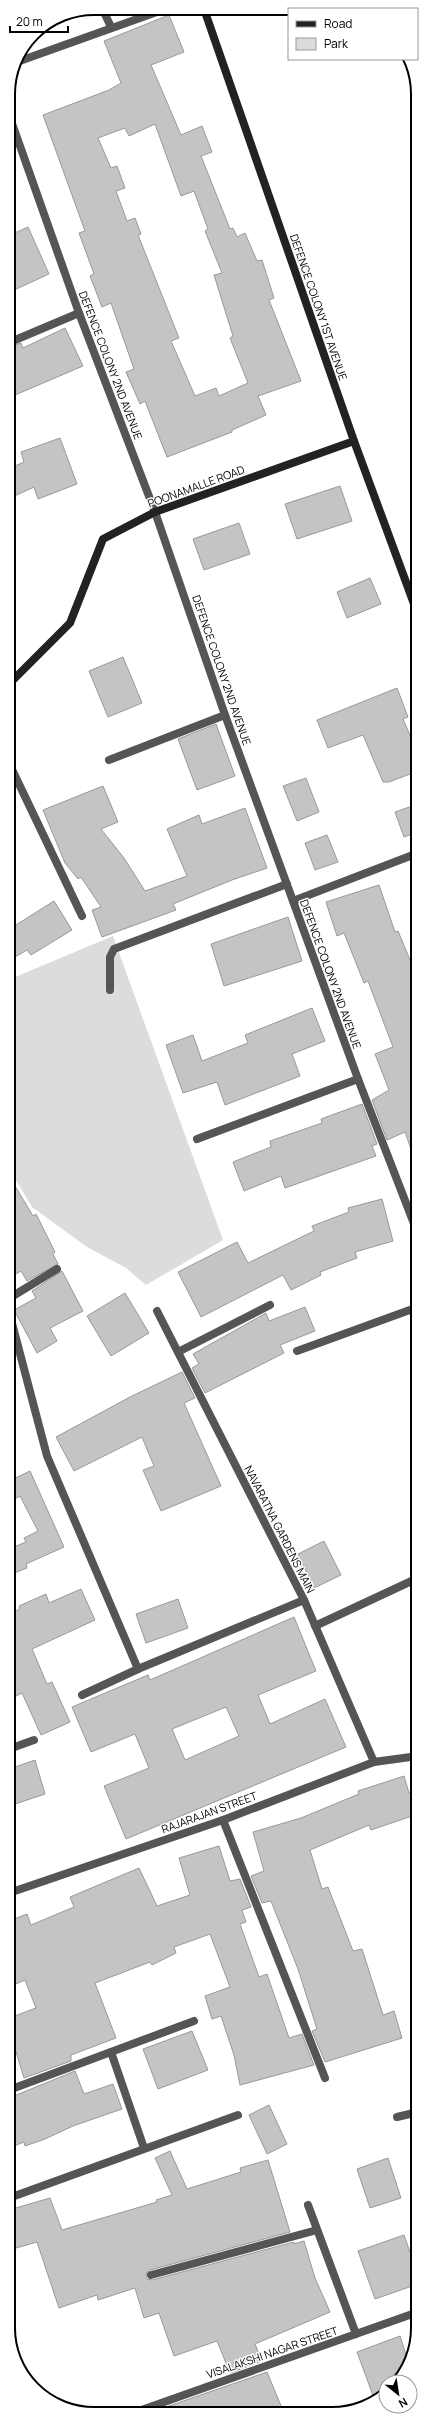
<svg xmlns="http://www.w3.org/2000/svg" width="426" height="2422" font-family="Manrope,sans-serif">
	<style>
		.green { fill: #dcdcdc }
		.building { fill: #c4c4c4; stroke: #999; fill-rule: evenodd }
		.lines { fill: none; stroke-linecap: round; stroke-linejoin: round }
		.street { stroke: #555; stroke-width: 8 }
		.secondary { stroke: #222; stroke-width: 8 }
		.labels { text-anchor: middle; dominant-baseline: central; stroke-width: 3; stroke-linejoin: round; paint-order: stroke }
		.street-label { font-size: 11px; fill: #000; stroke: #fff }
		.rim { fill: none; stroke: #000; stroke-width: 2 }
	</style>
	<rect width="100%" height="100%" fill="#fff"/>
	<polygon class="green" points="113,936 223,1240 146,1285 126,1268 87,1247 32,1207 8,1167 8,980"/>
	<g class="building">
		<path d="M 169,15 L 184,52 L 151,65 L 181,135 L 202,126 L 212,152 L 201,156 L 230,229 L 233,228 L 237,237 L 245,233 L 257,261 L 262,260 L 274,298 L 269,300 L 301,381 L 258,396 L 266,415 L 232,430 L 232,432 L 167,457 L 145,401 L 140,404 L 126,372 L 134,369 L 111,303 L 102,307 L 90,276 L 94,274 L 79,233 L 85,231 L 43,115 L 109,90 L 121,83 L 104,41 ZM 155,124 L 181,196 L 194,191 L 208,229 L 205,231 L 222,273 L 214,275 L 233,336 L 230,338 L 248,383 L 219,396 L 216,388 L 195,396 L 171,341 L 179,338 L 138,235 L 141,234 L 135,218 L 127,221 L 116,191 L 125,188 L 117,166 L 111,168 L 98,138 L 125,128 L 129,136 Z"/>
		<polygon points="28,227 49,274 12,291 8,283 8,236"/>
		<polygon points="65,328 83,366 8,398 8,348 21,343 23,348"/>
		<polygon points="60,438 77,484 38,499 34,487 8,499 8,469 24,462 21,452"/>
		<polygon points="340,486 352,521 297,539 285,504"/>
		<polygon points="239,523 250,554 204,570 193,539"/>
		<polygon points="370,578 381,604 347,618 337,592"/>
		<polygon points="123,657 142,703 108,717 89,671"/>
		<polygon points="397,688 408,717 403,719 418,754 418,771 389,782 383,782 363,735 328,748 317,720"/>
		<polygon points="216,724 235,776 197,790 178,739"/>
		<polygon points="306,778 319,812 297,821 283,786"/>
		<polygon points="103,786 118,822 101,829 124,858 145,891 187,876 167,829 199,815 202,824 245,808 267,868 232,880 173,904 176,910 102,937 92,910 101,907 81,877 78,879 65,863 43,810"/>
		<polygon points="418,804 418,832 404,837 395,812"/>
		<polygon points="327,835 338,862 315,870 305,843"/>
		<polygon points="379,885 395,932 398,931 418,979 418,1162 416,1163 405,1132 387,1140 372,1100 389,1090 375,1054 393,1047 368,981 364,983 344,933 337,936 326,902"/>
		<polygon points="54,901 72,930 31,955 27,950 8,961 8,930"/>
		<polygon points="288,917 302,961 224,986 211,944"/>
		<polygon points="312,1008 325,1041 292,1054 300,1076 225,1105 217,1082 183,1093 166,1045 193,1035 202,1061 248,1043 245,1035"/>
		<polygon points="362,1104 377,1144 372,1146 376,1156 285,1188 281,1176 244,1191 233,1162 271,1147 270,1141 322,1123 321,1119"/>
		<polygon points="8,1174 33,1216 36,1214 55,1252 53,1254 58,1264 27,1281 21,1271 8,1278"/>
		<polygon points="382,1199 393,1241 355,1252 357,1258 320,1272 321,1275 291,1290 283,1275 201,1317 178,1272 237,1242 248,1263 314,1231 312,1226 349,1212 348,1208"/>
		<polygon points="62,1271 83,1311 50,1328 57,1341 37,1353 14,1310 36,1298 32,1291"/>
		<polygon points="125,1293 149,1333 111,1356 87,1316"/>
		<polygon points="305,1307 315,1331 280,1345 284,1353 205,1393 192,1368 199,1364 193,1354 266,1313 269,1321"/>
		<polygon points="182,1372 195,1398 184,1403 221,1486 161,1511 143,1470 154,1466 142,1437 74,1471 56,1437 130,1397"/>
		<polygon points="30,1471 64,1547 26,1564 27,1568 9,1575 9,1549 26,1542 24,1538 38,1531 20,1496 9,1502 9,1481"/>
		<polygon points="324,1541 341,1575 314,1588 298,1554"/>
		<polygon points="81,1589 95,1620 32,1649 47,1684 52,1682 70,1722 41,1735 22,1693 12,1698 9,1689 9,1614 20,1609 19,1606 46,1594 49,1603"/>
		<polygon points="178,1599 188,1628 146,1643 136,1614"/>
		<path d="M 294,1617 L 316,1671 L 258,1695 L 270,1724 L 325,1699 L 346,1747 L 126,1839 L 104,1786 L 149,1768 L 135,1734 L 91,1752 L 72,1707 L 148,1675 L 150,1680 ZM 226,1707 L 239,1736 L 185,1760 L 172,1729 Z"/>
		<polygon points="35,1760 45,1794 9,1806 9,1769"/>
		<polygon points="404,1776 409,1793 418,1789 418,1814 371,1830 369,1825 310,1850 322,1889 328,1887 353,1951 362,1949 383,2015 394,2011 402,2038 325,2062 312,2031 317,2029 298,1969 271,1901 262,1903 251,1876 264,1871 253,1832 301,1818 359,1794 358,1791"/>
		<polygon points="219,1846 230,1881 240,1879 251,1907 242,1910 246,1922 240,1924 259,1977 267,1974 289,2038 302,2034 314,2065 240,2085 234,2055 221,2016 212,2019 205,1996 230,1987 210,1934 174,1947 176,1953 152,1965 150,1962 95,1983 116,2038 71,2055 71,2061 24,2078 9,2029 9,2018 36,2008 25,1980 9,1987 9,1921 27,1914 31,1925 74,1907 70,1897 139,1868 157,1906 190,1895 179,1858"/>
		<polygon points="192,2031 208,2070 158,2089 143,2049"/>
		<polygon points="75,2071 84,2094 113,2084 122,2109 73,2126 45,2139 25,2146 24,2142 9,2148 9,2098"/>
		<polygon points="269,2105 287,2144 267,2154 249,2115"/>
		<polygon points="170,2151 187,2189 241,2172 240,2168 268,2160 290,2232 150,2270 146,2273 147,2279 152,2280 294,2242 294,2244 304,2241 315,2278 330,2312 255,2344 262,2361 230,2373 217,2341 174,2356 159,2313 144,2318 135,2288 98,2300 97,2295 59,2308 37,2242 9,2250 9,2210 50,2198 62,2230 157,2202 156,2200 172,2195 155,2158"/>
		<polygon points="388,2158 401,2198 370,2208 357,2169"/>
		<polygon points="404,2235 418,2275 418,2284 375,2299 358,2251"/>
		<polygon points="400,2336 409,2364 398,2382 386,2382 386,2393 375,2401 357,2352"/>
		<polygon points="267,2372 284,2413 155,2413 163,2408"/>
	</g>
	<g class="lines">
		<g class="street">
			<polyline points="102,8 111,27"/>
			<polyline points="14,63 168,8"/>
			<polyline points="8,112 79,313 155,512 225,715 358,1079 418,1234"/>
			<polyline points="8,343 79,313"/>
			<polyline points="109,760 225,715"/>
			<polyline points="8,761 82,916"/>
			<polyline points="293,901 418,853"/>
			<polyline points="110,990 110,957 114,949 287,884"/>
			<polyline points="197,1139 358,1079"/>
			<polyline points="8,1299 57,1269"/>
			<polyline points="8,1308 47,1456 138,1669"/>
			<polyline points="157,1311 304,1600 374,1762"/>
			<polyline points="297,1351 418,1307"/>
			<polyline points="178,1352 270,1305"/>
			<polyline points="315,1626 418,1578"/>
			<polyline points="82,1695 138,1669 304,1600"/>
			<polyline points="9,1749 34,1740"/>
			<polyline points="223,1820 325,2078"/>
			<polyline points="9,1893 223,1820 374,1762 418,1756"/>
			<polyline points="111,2052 144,2148"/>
			<polyline points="9,2090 194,2021"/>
			<polyline points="397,2117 418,2112"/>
			<polyline points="9,2198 238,2115"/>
			<polyline points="308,2205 356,2334"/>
			<polyline points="151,2275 317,2230"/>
			<polyline points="133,2413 418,2312"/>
		</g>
		<g class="secondary">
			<polyline points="204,9 354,441 417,612"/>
			<polyline points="8,685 70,623 103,539 155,512 354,441"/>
		</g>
	</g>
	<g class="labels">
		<g class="street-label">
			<text transform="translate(319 307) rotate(71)">DEFENCE COLONY 1ST AVENUE</text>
			<text transform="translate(111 365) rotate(69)">DEFENCE COLONY 2ND AVENUE</text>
			<text transform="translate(196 486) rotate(-20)">POONAMALLE ROAD</text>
			<text transform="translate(222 670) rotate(71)">DEFENCE COLONY 2ND AVENUE</text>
			<text transform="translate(331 974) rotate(70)">DEFENCE COLONY 2ND AVENUE</text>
			<text transform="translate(280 1529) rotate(63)">NAVARATNA GARDENS MAIN</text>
			<text transform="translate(209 1812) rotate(-20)">RAJARAJAN STREET</text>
			<text transform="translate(272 2352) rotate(-19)">VISALAKSHI NAGAR STREET</text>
		</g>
	</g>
	<path d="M0 0H426V2422H0ZM94 15H332A79 79 0 0 1 411 94V2328A79 79 0 0 1 332 2407H94A79 79 0 0 1 15 2328V94A79 79 0 0 1 94 15Z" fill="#fff" fill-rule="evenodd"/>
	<path class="rim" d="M94 15H332A79 79 0 0 1 411 94V2328A79 79 0 0 1 332 2407H94A79 79 0 0 1 15 2328V94A79 79 0 0 1 94 15Z"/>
	<rect x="288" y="8" width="130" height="52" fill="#ffffff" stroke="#999999"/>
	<rect x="296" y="21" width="20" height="6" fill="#222222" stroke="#999999"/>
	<text x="324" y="28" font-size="12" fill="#000000">Road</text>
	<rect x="296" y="38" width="20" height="12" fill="#dcdcdc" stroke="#999999"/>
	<text x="324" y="48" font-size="12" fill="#000000">Park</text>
	<g transform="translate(398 2394) rotate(150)"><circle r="19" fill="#ffffff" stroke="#999999"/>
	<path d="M0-3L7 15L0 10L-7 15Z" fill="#000000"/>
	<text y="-6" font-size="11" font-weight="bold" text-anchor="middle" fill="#000000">N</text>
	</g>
	<path d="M10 26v6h58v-6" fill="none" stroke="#000000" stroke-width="2"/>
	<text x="16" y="26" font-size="12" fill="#000000" stroke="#ffffff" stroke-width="3" paint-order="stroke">20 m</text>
</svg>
